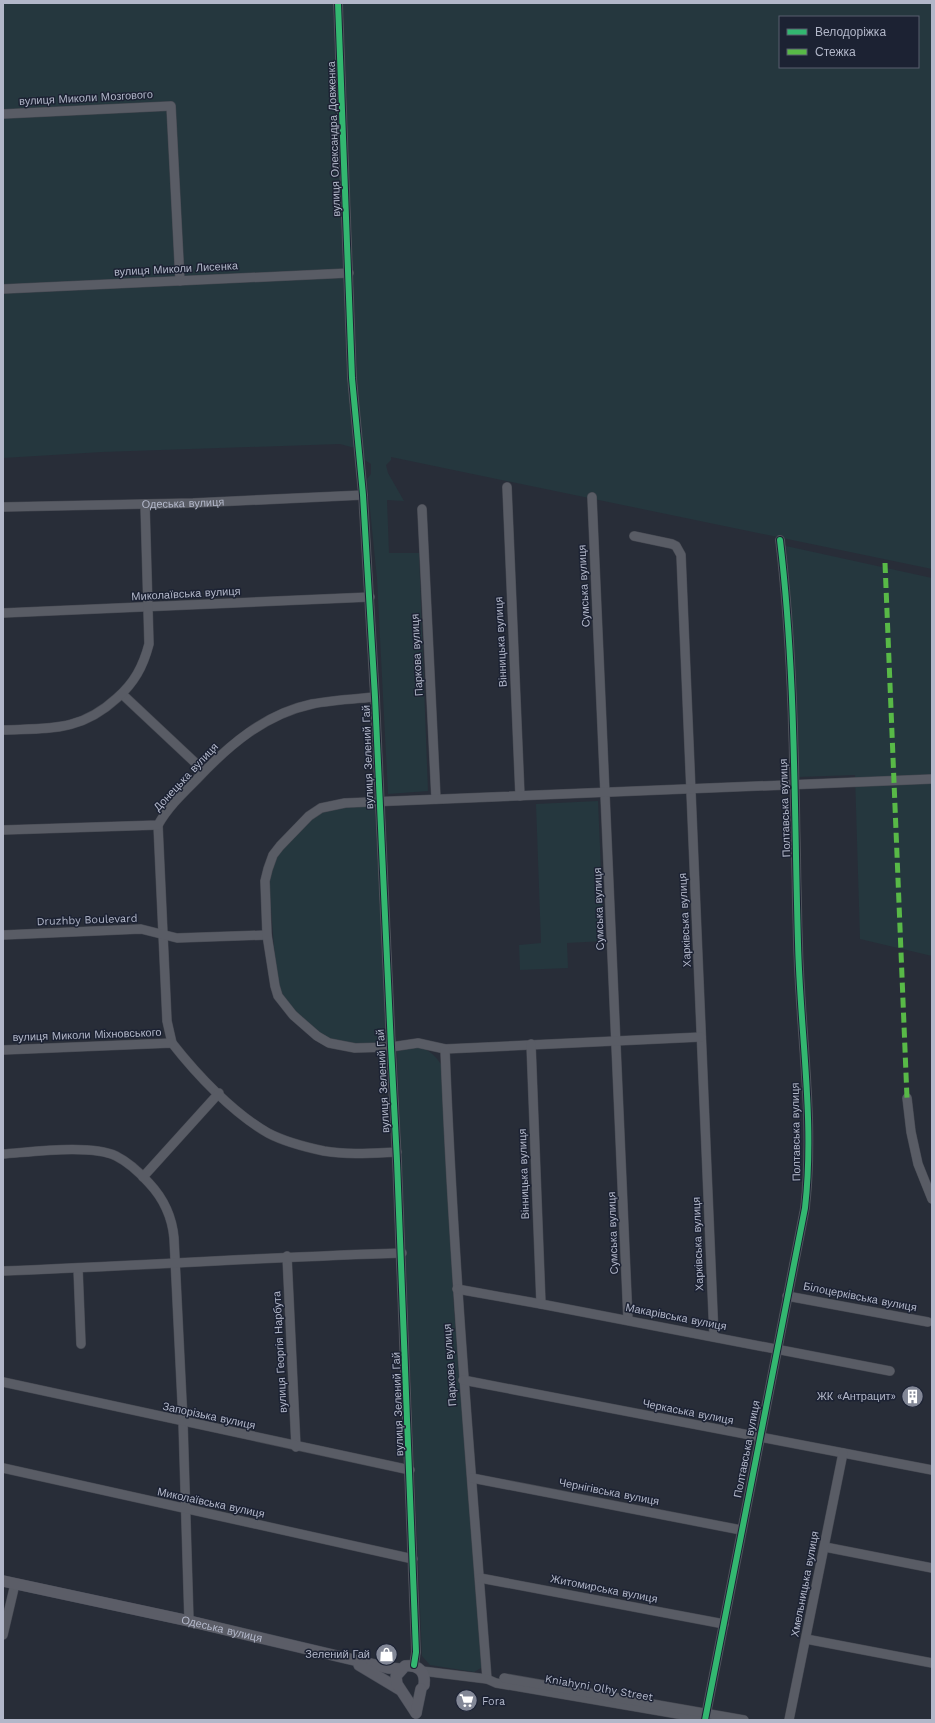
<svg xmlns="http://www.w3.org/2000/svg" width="935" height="1723" font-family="'Work Sans',sans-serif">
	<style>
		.green { fill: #25373e; fill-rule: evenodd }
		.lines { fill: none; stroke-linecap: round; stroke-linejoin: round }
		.minor-casing { stroke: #454851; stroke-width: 10 }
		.major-casing { stroke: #464a55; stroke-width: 12 }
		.minor { stroke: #595c65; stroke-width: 9 }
		.major { stroke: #5b5d67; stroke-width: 11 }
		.quiet { stroke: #58b947; stroke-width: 5; stroke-dasharray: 10 5; stroke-linecap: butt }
		.cycleway-casing { stroke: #1c2233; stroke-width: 8 }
		.cycleway { stroke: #33b770; stroke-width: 6 }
		.labels { text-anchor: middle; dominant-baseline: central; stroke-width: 3; stroke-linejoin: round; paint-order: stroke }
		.street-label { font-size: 11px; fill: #b2b7c9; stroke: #1c2233 }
		.poi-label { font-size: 11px; fill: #b2b7c9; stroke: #1c2233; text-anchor: end }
	</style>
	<rect width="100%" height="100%" fill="#282d38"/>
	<g class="green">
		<path d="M 3,3 L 932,3 L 932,569 L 391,457 L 391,460 L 386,465 L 388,473 L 404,501 L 387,500 L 389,553 L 419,553 L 428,791 L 388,794 L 377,579 L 367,479 L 371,474 L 371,464 L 363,459 L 362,450 L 340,444 L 102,452 L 3,458 ZM 780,17 L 918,17 L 918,67 L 780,67 Z"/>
		<polygon points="786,546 932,578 932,956 860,939 855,775 798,777"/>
		<path d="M 379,801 L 391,1047 C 379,1047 365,1050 353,1048 C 324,1042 288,1012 277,985 L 269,883 L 272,868 L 279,852 L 312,818 L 328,809 Z"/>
		<polygon points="598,801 604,941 567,943 568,968 520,970 519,945 541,943 536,804"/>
		<path d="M 418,1047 C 430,1050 436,1056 442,1066 L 454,1309 L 483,1661 L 481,1668 L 474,1672 L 430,1665 L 422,1656 L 397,1053 L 397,1050 Z"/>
	</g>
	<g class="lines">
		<defs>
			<g id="minor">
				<polyline points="338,3 352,378 363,495 375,697 391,1047 397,1161 416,1652 414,1665"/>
				<polyline points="3,114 171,106 180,281"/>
				<polyline points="3,289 349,273"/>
				<polyline points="507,487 520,796"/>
				<polyline points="592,497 628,1320"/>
				<path id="s1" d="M 3,507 L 193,503 L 363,495"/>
				<polyline points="422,509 436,799"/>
				<polyline points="634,536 672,544 676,546 681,555 714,1337"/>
				<polyline points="3,613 370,597"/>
				<polyline points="122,694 204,771"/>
				<path d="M 3,730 C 50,728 80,732 117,698 C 134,683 143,667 149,644 L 145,504"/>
				<polyline points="158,825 167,1021 172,1043"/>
				<path d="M 3,830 L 158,825 C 168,807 183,793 197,779 C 229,745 265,714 312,704 C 333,700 354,699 375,697"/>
				<polyline points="3,935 141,929 177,938 267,935"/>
				<polyline points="701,1037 445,1049 418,1043 391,1047 355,1048 329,1043 317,1036 293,1015 278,996 275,986 267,935 265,881 268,869 273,855 280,846 309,816 321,808 345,803 932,779"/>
				<polyline points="531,1044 541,1304"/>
				<path d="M 445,1049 C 453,1259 471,1469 487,1679"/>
				<path d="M 3,1050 L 172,1043 C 197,1075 233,1113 268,1133 C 285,1142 305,1147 324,1151 C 348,1155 373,1153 397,1152"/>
				<polyline points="907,1098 911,1132 918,1164 932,1199"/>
				<path d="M 3,1154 C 32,1152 91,1144 116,1156 C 128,1162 140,1173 149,1183 C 164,1199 172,1216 174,1238 L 183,1422 L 189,1621"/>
				<polyline points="143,1177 219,1093"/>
				<polyline points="287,1256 296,1447"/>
				<polyline points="78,1268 81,1344"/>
				<path d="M 3,1271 C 136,1266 269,1257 402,1253"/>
				<polyline points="457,1289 541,1304 890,1371"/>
				<polyline points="787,1296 928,1322"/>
				<polyline points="463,1380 932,1470"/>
				<polyline points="3,1382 410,1470"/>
				<polyline points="3,1468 413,1559"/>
				<polyline points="472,1478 741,1530"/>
				<polyline points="825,1547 932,1568"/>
				<polyline points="480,1578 724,1624"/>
				<polyline points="3,1635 15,1584"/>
				<polyline points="806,1639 932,1663"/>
				<polyline points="422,1671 487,1679 496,1683 695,1717 707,1714"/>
				<polyline points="504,1678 744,1720"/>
				<path d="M 705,1720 L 805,1208 C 815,1120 800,1031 798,943 C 794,809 796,674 780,540"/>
				<polyline points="789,1720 843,1453"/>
			</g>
			<g id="major">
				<path id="s2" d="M 3,1581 L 189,1621 L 388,1668 L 401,1669"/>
				<polyline points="359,1665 399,1689"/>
				<path d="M 416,1713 L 397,1684 L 396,1676 L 405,1666 C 418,1664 426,1672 424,1685"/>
				<polyline points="416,1713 421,1689"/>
			</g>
		</defs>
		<use href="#minor" class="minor-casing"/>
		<use href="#major" class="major-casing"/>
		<use href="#minor" class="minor"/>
		<use href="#major" class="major"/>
		<polyline class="quiet" points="885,563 907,1098"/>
		<defs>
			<g id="cycleway">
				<polyline points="338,3 352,378 363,495 375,697 391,1047 397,1161 416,1652 414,1665"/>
				<path d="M 705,1720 L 805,1208 C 815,1120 800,1031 798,943 C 794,809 796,674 780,540"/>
			</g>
		</defs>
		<use href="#cycleway" class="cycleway-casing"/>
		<use href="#cycleway" class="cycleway"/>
	</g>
	<defs>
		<symbol id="building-disc" viewBox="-11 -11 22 22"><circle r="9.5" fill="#828796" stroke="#1c2233"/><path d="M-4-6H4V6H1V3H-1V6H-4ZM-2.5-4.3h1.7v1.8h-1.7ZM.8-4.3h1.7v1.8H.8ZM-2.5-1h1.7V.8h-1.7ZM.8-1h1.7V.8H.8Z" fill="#fff"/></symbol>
		<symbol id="shop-disc" viewBox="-11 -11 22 22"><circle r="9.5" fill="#828796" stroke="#1c2233"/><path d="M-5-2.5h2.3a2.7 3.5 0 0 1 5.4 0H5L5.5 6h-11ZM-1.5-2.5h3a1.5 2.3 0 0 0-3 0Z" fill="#fff"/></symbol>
		<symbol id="supermarket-disc" viewBox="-11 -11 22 22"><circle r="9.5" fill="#828796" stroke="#1c2233"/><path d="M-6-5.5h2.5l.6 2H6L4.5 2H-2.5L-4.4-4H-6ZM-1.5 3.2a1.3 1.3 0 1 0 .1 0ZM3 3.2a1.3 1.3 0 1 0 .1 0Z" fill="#fff"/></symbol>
	</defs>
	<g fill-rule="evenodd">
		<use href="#building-disc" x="900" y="1384" width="25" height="25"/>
		<use href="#shop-disc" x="374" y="1642" width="25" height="25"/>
		<use href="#supermarket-disc" x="454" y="1688" width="25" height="25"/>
	</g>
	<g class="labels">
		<g class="street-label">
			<text transform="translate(86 98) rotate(-3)">вулиця Миколи Мозгового</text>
			<text transform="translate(334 139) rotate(-92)">вулиця Олександра Довженка</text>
			<text transform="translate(176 269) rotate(-3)">вулиця Миколи Лисенка</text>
			<text stroke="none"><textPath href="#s1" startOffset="180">Одеська вулиця</textPath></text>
			<text transform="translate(584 586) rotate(-93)">Сумська вулиця</text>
			<text transform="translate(186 594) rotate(-3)">Миколаївська вулиця</text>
			<text transform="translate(501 642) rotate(-93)">Вінницька вулиця</text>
			<text transform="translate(417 655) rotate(-93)">Паркова вулиця</text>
			<text transform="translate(368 757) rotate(-92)">вулиця Зелений Гай</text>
			<text transform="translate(186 777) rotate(-47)">Донецька вулиця</text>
			<text transform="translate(785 808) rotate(-92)">Полтавська вулиця</text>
			<text transform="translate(599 909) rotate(-92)">Сумська вулиця</text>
			<text transform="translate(87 920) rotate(-2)">Druzhby Boulevard</text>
			<text transform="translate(685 920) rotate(-93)">Харківська вулиця</text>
			<text transform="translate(87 1035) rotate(-2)">вулиця Миколи Міхновського</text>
			<text transform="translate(383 1081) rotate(-93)">вулиця Зелений Гай</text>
			<text transform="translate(796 1132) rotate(-91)">Полтавська вулиця</text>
			<text transform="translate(524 1174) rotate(-92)">Вінницька вулиця</text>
			<text transform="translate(613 1233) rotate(-92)">Сумська вулиця</text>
			<text transform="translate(698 1244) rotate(-92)">Харківська вулиця</text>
			<text transform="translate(860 1297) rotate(11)">Білоцерківська вулиця</text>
			<text transform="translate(676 1317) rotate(11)">Макарівська вулиця</text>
			<text transform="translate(280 1352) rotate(-93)">вулиця Георгія Нарбута</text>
			<text transform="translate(450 1365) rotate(-94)">Паркова вулиця</text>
			<text transform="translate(398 1404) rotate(-92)">вулиця Зелений Гай</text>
			<text transform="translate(688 1412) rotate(11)">Черкаська вулиця</text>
			<text transform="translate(209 1416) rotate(12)">Запорізька вулиця</text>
			<text transform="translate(747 1449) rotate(-79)">Полтавська вулиця</text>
			<text transform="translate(609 1492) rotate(11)">Чернігівська вулиця</text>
			<text transform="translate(211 1503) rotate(12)">Миколаївська вулиця</text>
			<text transform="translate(805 1584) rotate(-79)">Хмельницька вулиця</text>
			<text transform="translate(604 1589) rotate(11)">Житомирська вулиця</text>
			<text stroke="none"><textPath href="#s2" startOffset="224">Одеська вулиця</textPath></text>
			<text transform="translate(599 1688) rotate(10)">Kniahyni Olhy Street</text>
		</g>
		<g class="poi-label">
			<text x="896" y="1396">ЖК «Антрацит»</text>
			<text x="370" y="1654">Зелений Гай</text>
			<text x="482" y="1701" text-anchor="start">Fora</text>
		</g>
	</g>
	<rect width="935" height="1723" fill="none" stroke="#b2b7c9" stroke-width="8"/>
	<rect x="779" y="16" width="140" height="52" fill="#1c2233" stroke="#585e6f"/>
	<rect x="787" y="29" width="20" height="6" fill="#33b770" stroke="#585e6f"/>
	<text x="815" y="36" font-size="12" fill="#b2b7c9">Велодоріжка</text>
	<rect x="787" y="49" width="20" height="6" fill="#58b947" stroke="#585e6f"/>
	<text x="815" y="56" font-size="12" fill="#b2b7c9">Стежка</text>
</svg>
